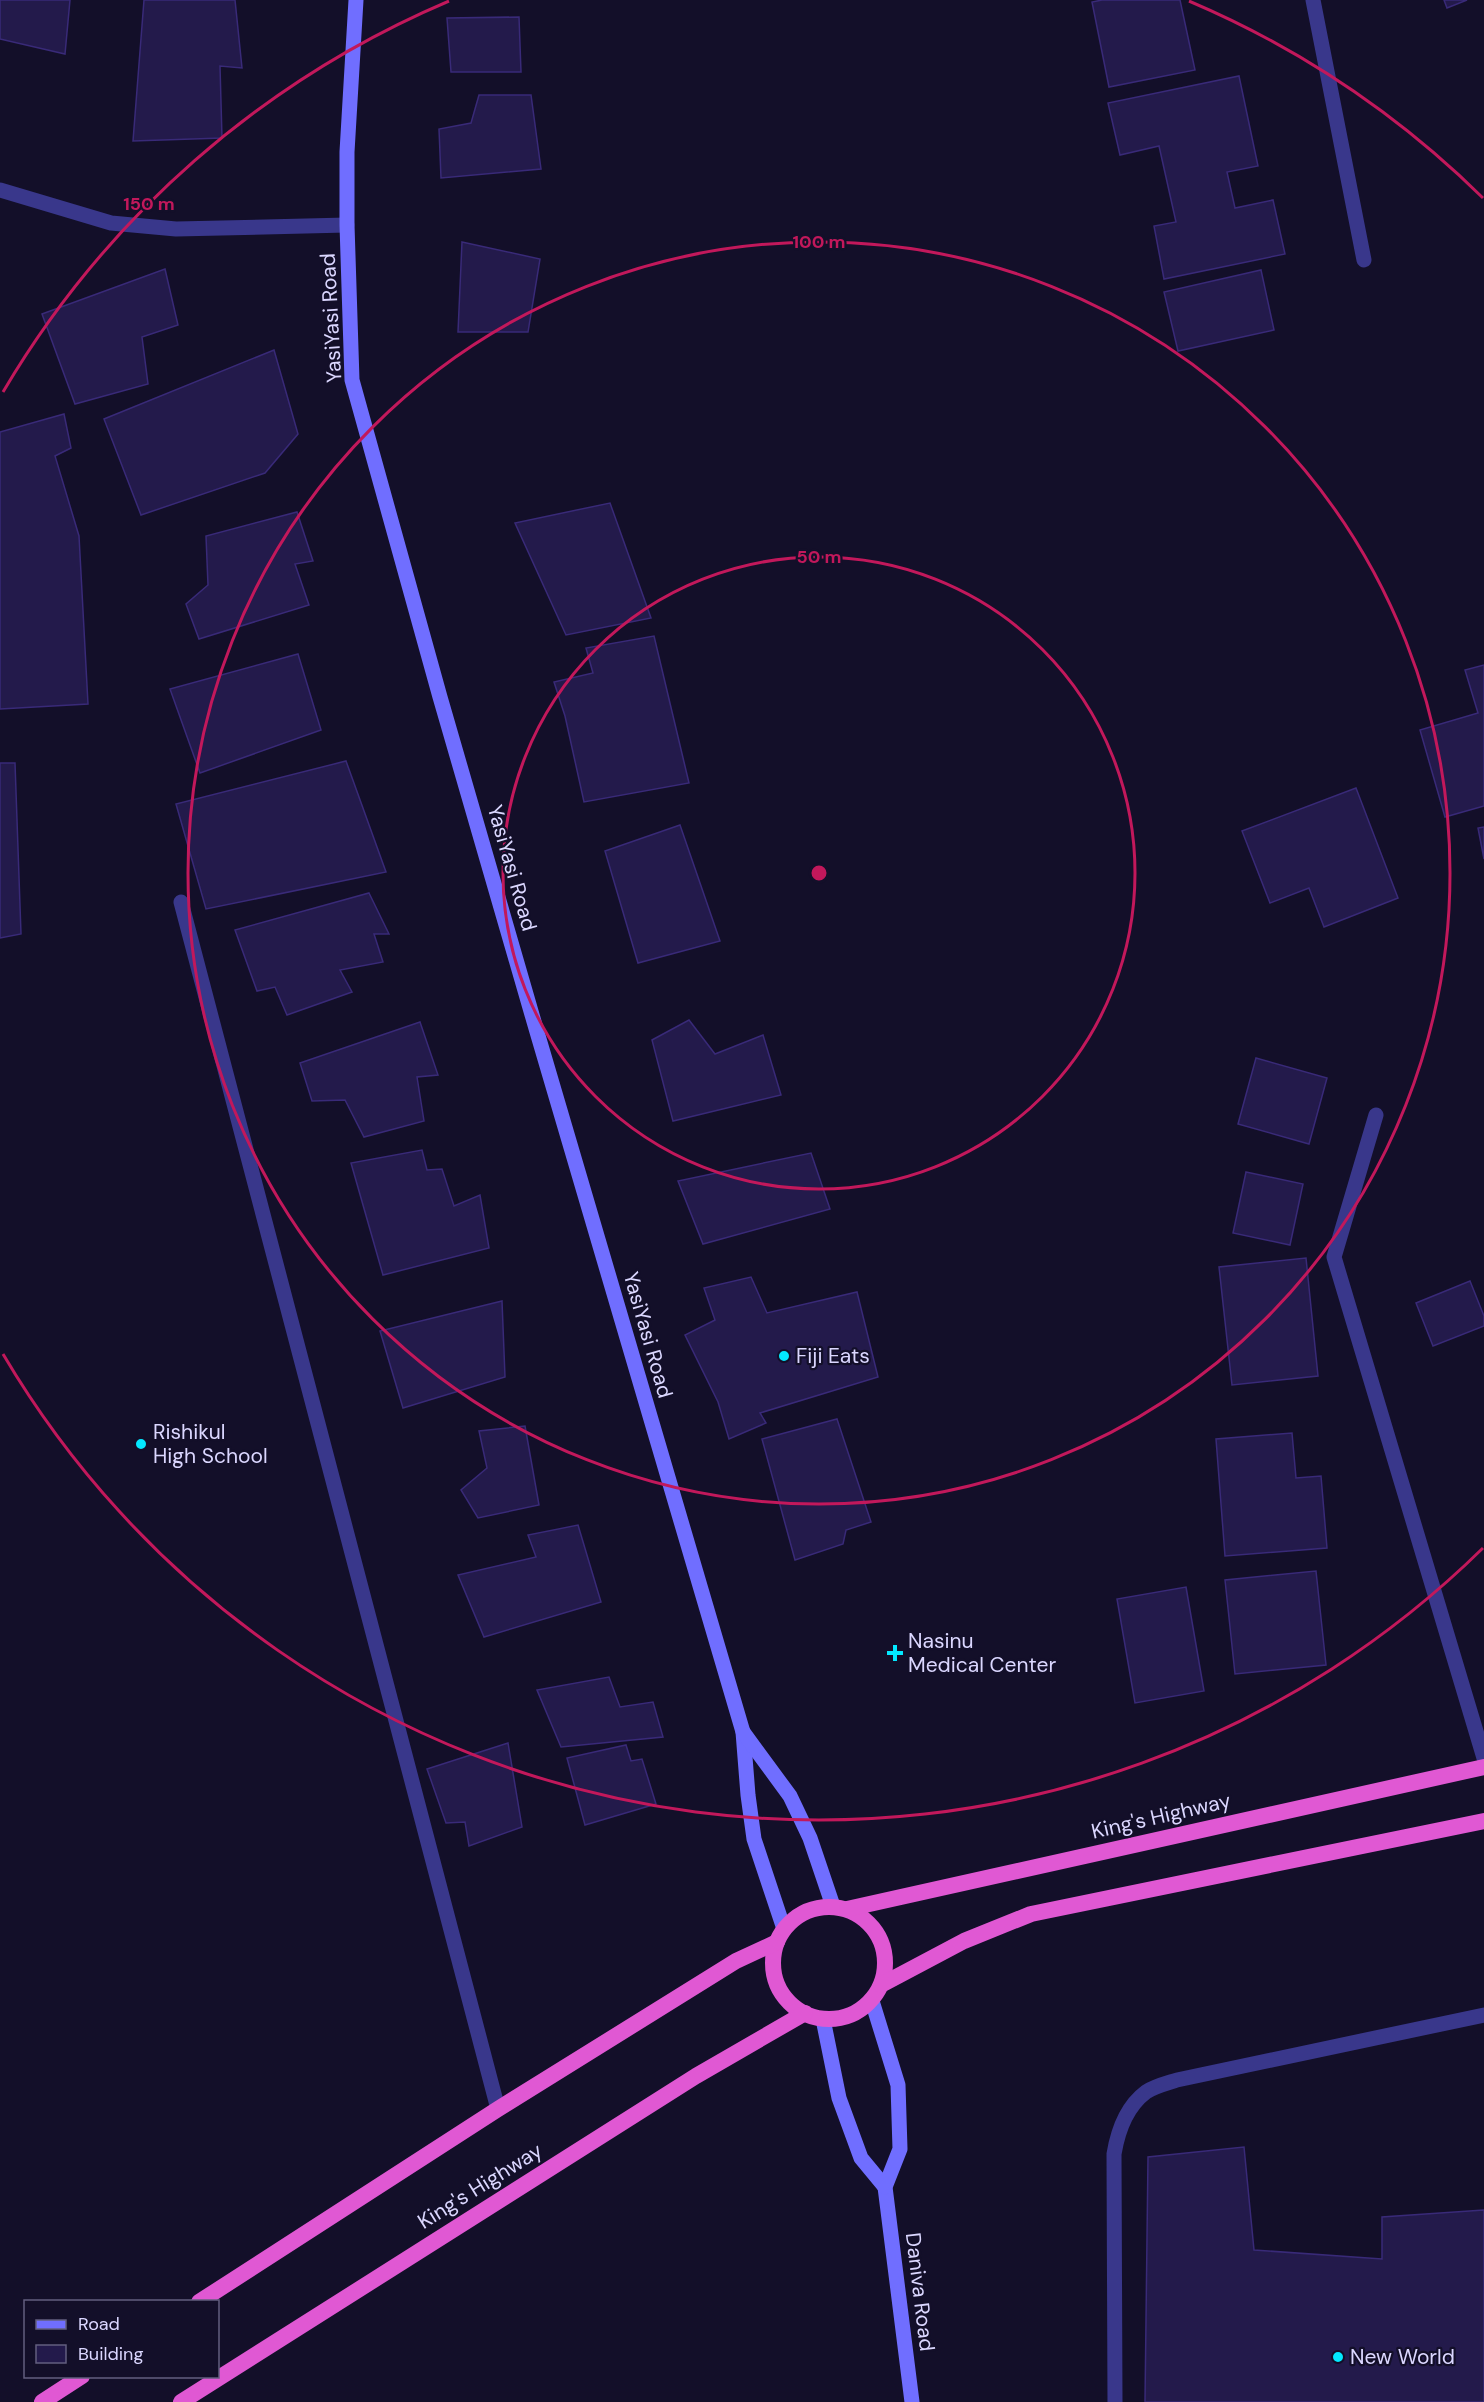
<svg xmlns="http://www.w3.org/2000/svg" width="1484" height="2402" font-family="'DM Sans',sans-serif">
	<style>
		.building { fill: #231a4b; stroke: #392a78; stroke-width: 1.5 }
		.lines { fill: none; stroke-linecap: round; stroke-linejoin: round }
		.service { stroke: #39378b; stroke-width: 15 }
		.minor { stroke: #39378b; stroke-width: 15 }
		.secondary { stroke: #706eff; stroke-width: 15 }
		.trunk { stroke: #e058d3; stroke-width: 16 }
		.ring { fill: none; stroke: #c2185b; stroke-width: 3 }
		.poi-dot { fill: #03e8ff; stroke: #130f29; stroke-width: 2 }
		.labels { text-anchor: middle; dominant-baseline: central; stroke-width: 4.5; stroke-linejoin: round; paint-order: stroke }
		.street-label { font-size: 21px; fill: #dbd7ff; stroke: #130f29 }
		.poi-label { font-size: 21px; fill: #dbd7ff; stroke: #130f29; text-anchor: start }
		.centre { fill: #c2185b; stroke: #130f29; stroke-width: 3 }
		.ring-label { font-size: 18px; text-anchor: middle; font-weight: bold; fill: #c2185b; stroke: #130f29; stroke-width: 4.5; stroke-linejoin: round; paint-order: stroke }
	</style>
	<rect width="100%" height="100%" fill="#130f29"/>
	<g class="building">
		<polygon points="0,0 70,0 65,54 0,39"/>
		<polygon points="144,0 235,0 242,68 220,66 222,138 133,141"/>
		<polygon points="1102,0 1180,0 1195,70 1109,87 1092,2"/>
		<polygon points="1444,0 1467,0 1447,8"/>
		<polygon points="519,17 521,72 451,72 447,18"/>
		<polygon points="1239,76 1258,166 1227,172 1235,208 1273,200 1285,254 1164,279 1154,226 1176,222 1159,146 1120,155 1108,103"/>
		<polygon points="479,95 531,95 541,169 441,178 439,129 471,123"/>
		<polygon points="462,242 540,259 528,332 458,332"/>
		<polygon points="165,269 178,325 142,337 148,384 75,404 42,314"/>
		<polygon points="1261,270 1274,330 1178,351 1164,292"/>
		<polygon points="274,350 298,434 265,473 141,515 104,419"/>
		<polygon points="64,414 71,448 55,456 79,536 88,704 0,709 0,432"/>
		<polygon points="610,503 651,618 566,635 515,523"/>
		<polygon points="297,512 313,561 295,564 309,605 199,639 186,604 208,585 206,536"/>
		<polygon points="654,636 689,783 584,802 565,716 554,682 593,673 586,648"/>
		<polygon points="298,654 321,730 200,773 170,689"/>
		<polygon points="1484,665 1484,806 1445,817 1420,730 1478,713 1465,670"/>
		<polygon points="346,761 386,872 206,909 176,804"/>
		<polygon points="0,763 15,763 21,934 0,938"/>
		<polygon points="1356,788 1398,898 1324,927 1309,888 1270,903 1242,831"/>
		<polygon points="680,825 720,941 638,963 605,851"/>
		<polygon points="1484,827 1484,859 1478,828"/>
		<polygon points="369,893 389,934 374,934 383,962 340,970 352,992 287,1015 275,987 257,991 235,930"/>
		<polygon points="689,1020 715,1054 763,1035 781,1095 673,1121 652,1040"/>
		<polygon points="420,1022 438,1075 417,1077 424,1121 364,1137 345,1100 312,1101 300,1063"/>
		<polygon points="1256,1058 1327,1078 1309,1144 1238,1124"/>
		<polygon points="422,1150 427,1170 442,1169 454,1206 480,1195 489,1248 383,1275 351,1163"/>
		<polygon points="811,1153 830,1209 703,1244 678,1181"/>
		<polygon points="1246,1172 1303,1184 1290,1245 1233,1233"/>
		<polygon points="1306,1258 1318,1376 1232,1385 1219,1267"/>
		<polygon points="751,1277 767,1313 857,1292 878,1377 760,1413 766,1423 729,1439 718,1402 685,1335 715,1320 704,1288"/>
		<polygon points="1470,1281 1484,1316 1484,1326 1433,1346 1416,1303"/>
		<polygon points="502,1301 505,1377 403,1408 380,1331"/>
		<polygon points="837,1419 871,1522 846,1530 843,1544 795,1560 762,1439"/>
		<polygon points="525,1426 539,1505 478,1518 461,1490 487,1468 479,1431"/>
		<polygon points="1292,1433 1296,1478 1321,1476 1327,1548 1225,1556 1216,1439"/>
		<polygon points="578,1525 601,1602 484,1637 458,1575 536,1557 528,1535"/>
		<polygon points="1316,1571 1326,1665 1235,1674 1225,1580"/>
		<polygon points="1186,1587 1204,1691 1135,1703 1117,1599"/>
		<polygon points="609,1677 620,1707 653,1702 663,1737 561,1747 537,1690"/>
		<polygon points="508,1743 522,1827 469,1846 465,1822 446,1823 427,1769"/>
		<polygon points="626,1745 631,1761 642,1759 656,1804 585,1825 567,1758"/>
		<polygon points="1244,2147 1254,2250 1382,2259 1382,2217 1484,2210 1484,2402 1145,2402 1148,2157"/>
	</g>
	<g class="lines">
		<g class="service">
			<polyline points="1313,0 1364,260"/>
			<polyline points="181,902 498,2109"/>
			<path d="M 1115,2402 L 1114,2154 C 1118,2130 1126,2107 1146,2092 C 1155,2086 1168,2083 1177,2080 L 1484,2015"/>
		</g>
		<g class="minor">
			<polyline points="0,190 111,223 176,229 347,225"/>
			<polyline points="1376,1115 1334,1257 1484,1758"/>
		</g>
		<g class="secondary">
			<polyline points="356,0 347,152 347,225 352,380 440,697 537,1032 743,1732 748,1795 754,1839 784,1929"/>
			<polyline points="743,1732 790,1796 810,1838 833,1906"/>
			<polyline points="872,2001 898,2085 900,2149 885,2187 912,2402"/>
			<polyline points="823,2019 839,2098 861,2158 885,2187"/>
		</g>
		<g class="trunk">
			<circle cx="829" cy="1963" r="56"/>
			<polyline points="847,1909 1484,1767"/>
			<polyline points="881,1985 964,1941 1031,1914 1484,1821"/>
			<polyline points="199,2302 498,2109 736,1961 777,1942"/>
			<polyline points="42,2402 82,2376"/>
			<polyline points="181,2402 696,2076 805,2013"/>
		</g>
	</g>
	<g class="ring">
		<circle cx="819" cy="873" r="316"/>
		<circle cx="819" cy="873" r="631"/>
		<path d="M1483 1548A947 947 0 0 1 3 1354M3 392A947 947 0 0 1 449 1M1189 1A947 947 0 0 1 1483 198"/>
	</g>
	<g class="poi-dot">
		<circle cx="784" cy="1356" r="6"/>
		<circle cx="141" cy="1444" r="6"/>
		<path d="M892 1644h6v6h6v6h-6v6h-6v-6h-6v-6h6z"/>
		<circle cx="1338" cy="2357" r="6"/>
	</g>
	<g class="labels">
		<g class="street-label">
			<text transform="translate(331 318) rotate(-93)">YasiYasi Road</text>
			<text transform="translate(512 868) rotate(74)">YasiYasi Road</text>
			<text transform="translate(648 1335) rotate(74)">YasiYasi Road</text>
			<text transform="translate(1161 1816) rotate(-13)">King's Highway</text>
			<text transform="translate(480 2186) rotate(-32)">King's Highway</text>
			<text transform="translate(920 2292) rotate(83)">Daniva Road</text>
		</g>
		<g class="poi-label">
			<text x="796" y="1356">Fiji Eats</text>
			<text x="153" y="1432">Rishikul<tspan x="153" dy="24">High School</tspan></text>
			<text x="908" y="1641">Nasinu<tspan x="908" dy="24">Medical Center</tspan></text>
			<text x="1350" y="2357">New World</text>
		</g>
	</g>
	<circle cx="819" cy="873" r="9" class="centre"/>
	<g class="ring-label">
		<text x="149" y="210">150 m</text>
		<text x="819" y="248">100 m</text>
		<text x="819" y="563">50 m</text>
	</g>
	<rect x="24" y="2300" width="195" height="78" fill="#130f29" stroke="#635f7f" stroke-width="1.5"/>
	<rect x="36" y="2320" width="30" height="9" fill="#706eff" stroke="#635f7f" stroke-width="1.5"/>
	<text x="78" y="2330" font-size="18" fill="#dbd7ff">Road</text>
	<rect x="36" y="2345" width="30" height="18" fill="#231a4b" stroke="#635f7f" stroke-width="1.5"/>
	<text x="78" y="2360" font-size="18" fill="#dbd7ff">Building</text>
</svg>
